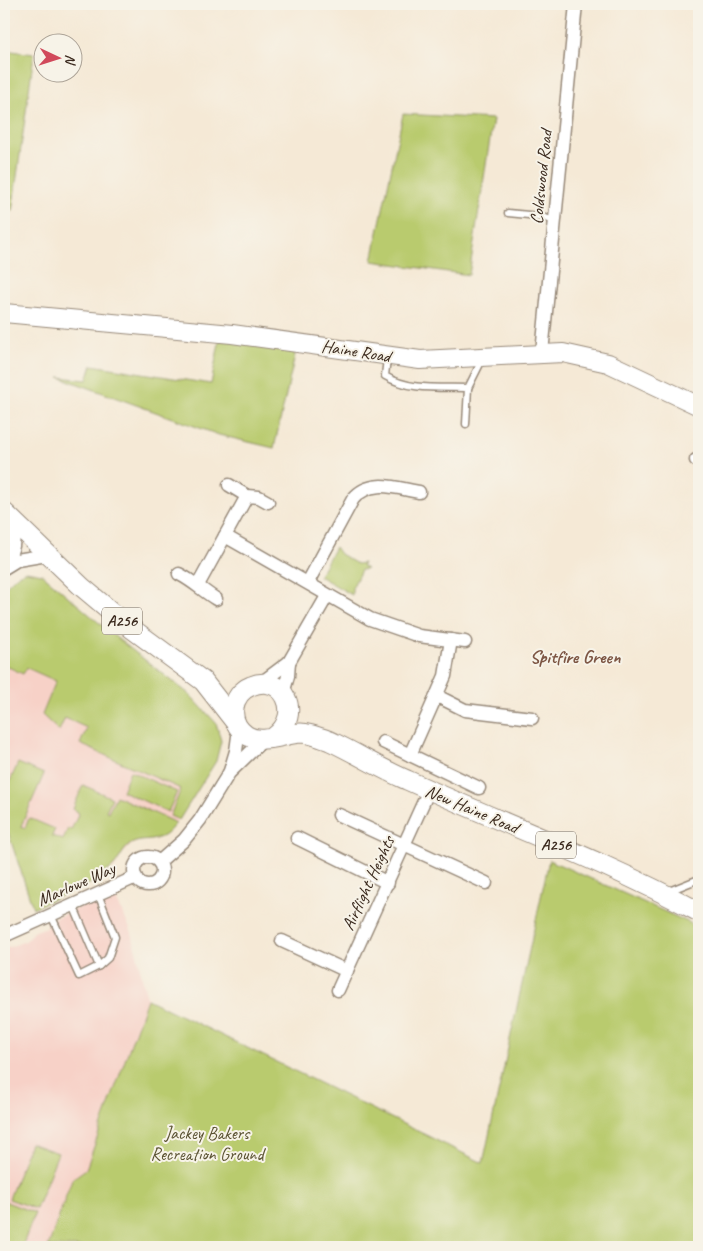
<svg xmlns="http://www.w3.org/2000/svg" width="703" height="1251" font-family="Caveat,sans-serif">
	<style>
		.built { fill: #f7d1c7 }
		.green { fill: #b9cb6e; stroke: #7a7a46 }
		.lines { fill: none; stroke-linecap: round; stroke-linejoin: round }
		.lane-casing { stroke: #988a7a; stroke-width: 9 }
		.street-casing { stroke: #988a7a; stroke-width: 15 }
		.secondary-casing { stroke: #988a7a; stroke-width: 20 }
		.primary-casing { stroke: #988a7a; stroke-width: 21 }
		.lane { stroke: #fff; stroke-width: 6 }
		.street { stroke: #fff; stroke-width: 12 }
		.secondary { stroke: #fff; stroke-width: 18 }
		.primary { stroke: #fff; stroke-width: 19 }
		.labels { text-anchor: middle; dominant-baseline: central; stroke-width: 4; stroke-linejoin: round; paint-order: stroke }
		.shield { fill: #f7f3e8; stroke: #73665b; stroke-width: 1 }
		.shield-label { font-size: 16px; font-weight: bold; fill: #3b2a1e }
		.street-label { font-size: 18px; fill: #3b2a1e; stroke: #f7f3e8 }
		.park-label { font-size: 18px; fill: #5a5232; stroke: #f7f3e8 }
		.neighbourhood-label { font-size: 19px; font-weight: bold; fill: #7d5644; stroke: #f7f3e8 }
	</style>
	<rect width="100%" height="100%" fill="#f7f3e8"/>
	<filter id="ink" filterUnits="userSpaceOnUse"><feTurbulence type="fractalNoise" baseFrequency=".02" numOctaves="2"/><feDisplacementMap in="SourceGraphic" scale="10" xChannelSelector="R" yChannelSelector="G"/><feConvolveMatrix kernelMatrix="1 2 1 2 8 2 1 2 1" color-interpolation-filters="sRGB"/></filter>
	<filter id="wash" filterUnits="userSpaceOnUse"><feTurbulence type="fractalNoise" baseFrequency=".0096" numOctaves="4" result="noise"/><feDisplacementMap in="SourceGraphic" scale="20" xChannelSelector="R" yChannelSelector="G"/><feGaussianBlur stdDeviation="1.12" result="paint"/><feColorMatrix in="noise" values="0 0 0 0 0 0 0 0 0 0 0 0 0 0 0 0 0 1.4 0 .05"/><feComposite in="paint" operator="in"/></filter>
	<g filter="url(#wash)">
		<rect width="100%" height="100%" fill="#f5e9d6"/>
		<g class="built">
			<polygon points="31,571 42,574 118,639 189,694 216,723 221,741 216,761 191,802 166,834 156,839 141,840 131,845 122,854 114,868 105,872 107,876 33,908 4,820 4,588 16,576"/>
			<polygon points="113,893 132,933 147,999 86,1169 72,1179 48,1247 4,1247 4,949 26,941 33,932 47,927 46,922"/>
		</g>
		<g class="green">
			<polygon points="4,50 34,54 12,212 4,204"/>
			<polygon points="403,114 493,119 469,275 372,261"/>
			<polygon points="220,338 293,347 295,355 274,448 219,435 59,377 87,380 92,365 211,384"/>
			<polygon points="335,547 340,554 357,564 363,563 362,566 367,569 361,570 352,588 352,595 319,576"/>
			<polygon points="26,571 42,574 118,639 189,694 216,723 221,741 216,761 179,820 170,816 181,789 80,744 87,728 65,718 59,731 42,715 56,681 27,668 23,674 4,665 4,588 16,576"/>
			<path d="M 18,763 L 44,774 L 21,826 L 25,828 L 29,818 L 55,829 L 52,836 L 63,840 L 68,828 L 71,830 L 79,813 L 73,809 L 83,785 L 112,798 L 106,811 L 108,812 L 116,796 L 176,823 C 171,829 166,836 158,838 C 149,842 140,839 131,844 C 119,852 119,867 105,872 L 107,876 L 33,908 L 4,820 L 4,795 Z"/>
			<polygon points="130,771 177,792 168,812 122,791"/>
			<polygon points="549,860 690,923 699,930 699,1247 48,1247 72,1179 86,1169 147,999 483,1163"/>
			<polygon points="30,1143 58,1153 36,1209 9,1199"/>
			<polygon points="4,1201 35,1213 22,1247 4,1247"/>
		</g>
	</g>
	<g filter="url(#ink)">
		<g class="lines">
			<defs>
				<g id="lane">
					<polyline points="508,213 539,216 555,221"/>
					<path d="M 387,358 L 385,376 C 410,391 440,387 468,388 L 466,424"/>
					<polyline points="468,388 482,360"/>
					<polyline points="669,891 699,879"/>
					<polyline points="73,905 99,966 108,958 115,937 98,894"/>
					<polyline points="51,915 79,976 99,966"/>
				</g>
				<g id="street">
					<polyline points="542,353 576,4"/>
					<polyline points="696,460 699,461"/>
					<polyline points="229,485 247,496 259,497 268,502"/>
					<polyline points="225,536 370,619 419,636 465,642"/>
					<polyline points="7,564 13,546 15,524"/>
					<polyline points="4,568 17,560 47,555"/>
					<path d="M 179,574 C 193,581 203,591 216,599"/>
					<path d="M 308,582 L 353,499 C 370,478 396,488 419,492"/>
					<polyline points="198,585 247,496"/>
					<polyline points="261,683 289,662 327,596"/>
					<polyline points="283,694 288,676 289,662"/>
					<polyline points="437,696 465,710 532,718"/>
					<polyline points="383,742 479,788"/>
					<polyline points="410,755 445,676 451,640"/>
					<polyline points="230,771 236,751 239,729"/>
					<polyline points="339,815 486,883"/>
					<polyline points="297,838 388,883"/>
					<circle cx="148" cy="871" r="14"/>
					<polyline points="159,862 184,840 200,820 229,773 264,739"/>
					<polyline points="4,936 136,877"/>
					<polyline points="282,941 347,971"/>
					<polyline points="338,990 429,790"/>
				</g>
				<polyline id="secondary" points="4,313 232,334 420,360 563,353 608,363 699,406"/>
				<g id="primary">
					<polyline points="4,512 82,587 131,628 203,681 235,722"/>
					<path d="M 274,737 C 305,714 282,672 251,686 C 231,694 227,722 246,735 C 261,745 284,734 301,733 C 309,733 322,738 330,741 C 356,753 381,769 407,780 C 504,824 605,861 699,912"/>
				</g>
			</defs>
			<use href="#lane" class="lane-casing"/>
			<use href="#street" class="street-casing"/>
			<use href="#secondary" class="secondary-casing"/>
			<use href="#primary" class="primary-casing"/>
			<use href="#lane" class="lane"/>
			<use href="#street" class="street"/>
			<use href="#secondary" class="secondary"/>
			<use href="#primary" class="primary"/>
		</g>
	</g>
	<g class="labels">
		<g class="shield">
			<rect x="102" y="607.5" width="40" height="27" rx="4"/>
			<rect x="536" y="831.5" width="40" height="27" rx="4"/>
		</g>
		<g class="shield-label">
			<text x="122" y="621">A256</text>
			<text x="556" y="845">A256</text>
		</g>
		<g class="street-label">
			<text transform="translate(541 177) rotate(-84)">Coldswood Road</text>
			<text transform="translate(356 351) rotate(9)">Haine Road</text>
			<text transform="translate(472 809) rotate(23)">New Haine Road</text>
			<text transform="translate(368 883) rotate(-65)">Airflight Heights</text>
			<text transform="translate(76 884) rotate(-24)">Marlowe Way</text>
		</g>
		<g class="park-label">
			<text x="207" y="1133">Jackey Bakers<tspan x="207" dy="21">Recreation Ground</tspan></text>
		</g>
		<g class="neighbourhood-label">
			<text x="575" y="657">Spitfire Green</text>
		</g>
	</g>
	<rect width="703" height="1251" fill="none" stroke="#f7f3e8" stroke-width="20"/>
	<g transform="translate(58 58) rotate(94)"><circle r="24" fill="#f7f3e8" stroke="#aca397"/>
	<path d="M0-4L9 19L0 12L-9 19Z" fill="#d1495b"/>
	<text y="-8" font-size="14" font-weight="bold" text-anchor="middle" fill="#3b2a1e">N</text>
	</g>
</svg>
